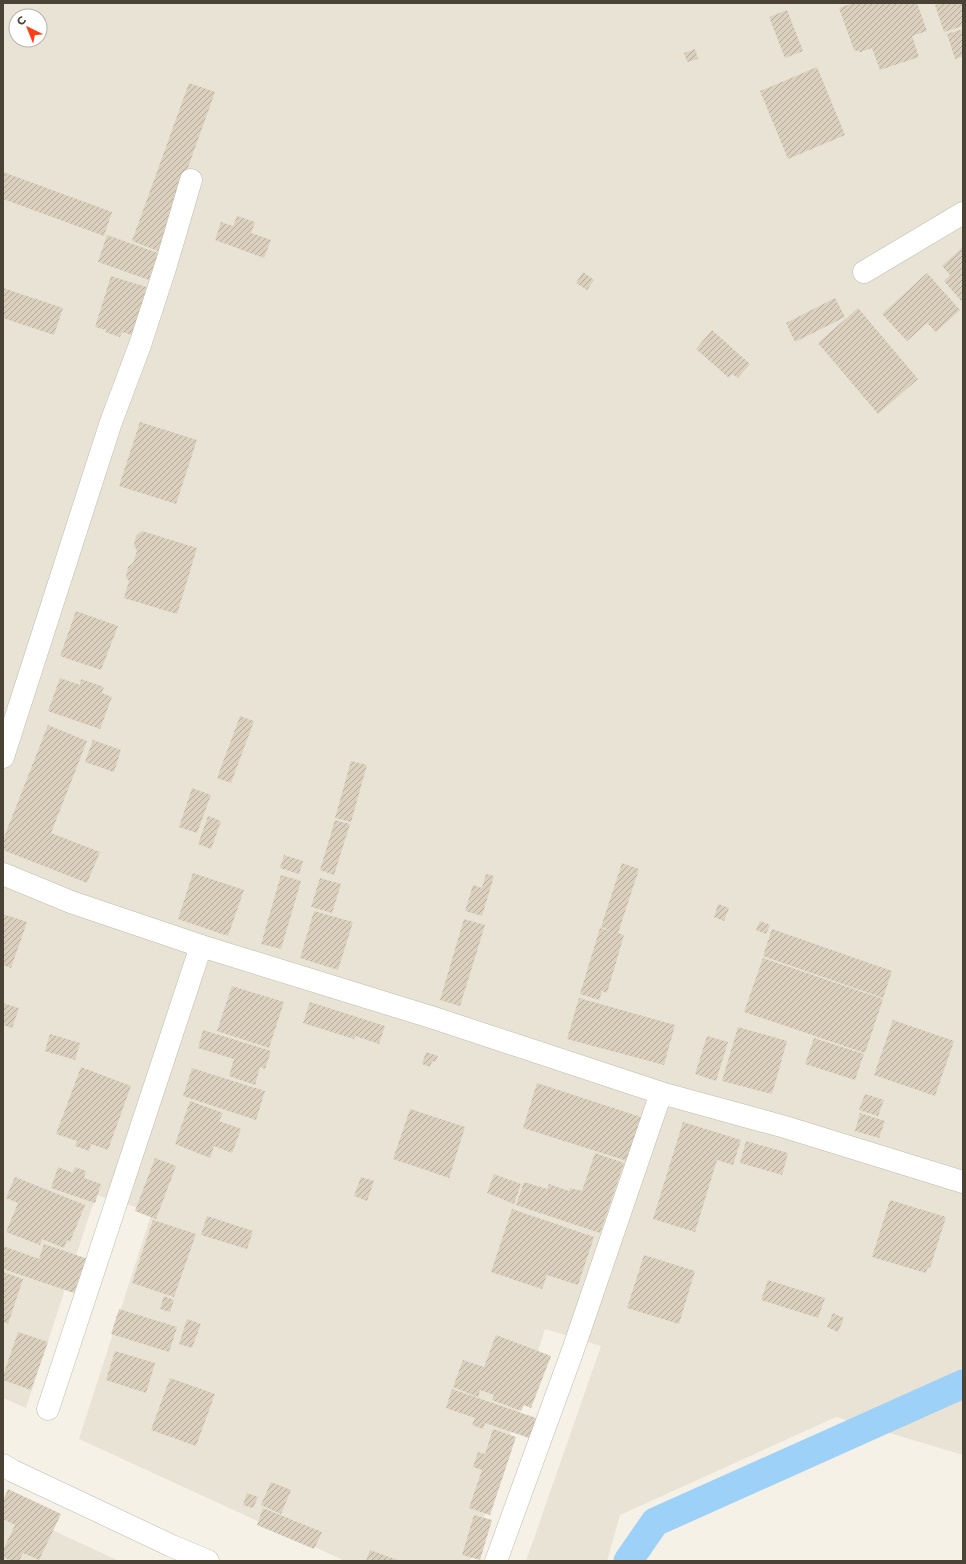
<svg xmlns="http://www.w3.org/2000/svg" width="966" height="1564" font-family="Montserrat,sans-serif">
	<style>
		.residential { fill: #e9e3d5; fill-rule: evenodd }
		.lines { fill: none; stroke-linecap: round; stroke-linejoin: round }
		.canal { stroke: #9ed1f7; stroke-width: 29 }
		.building { fill: url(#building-hatch) }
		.minor-casing { stroke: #c1b9a9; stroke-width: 23 }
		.minor { stroke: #fff; stroke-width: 22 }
	</style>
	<defs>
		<pattern id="building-hatch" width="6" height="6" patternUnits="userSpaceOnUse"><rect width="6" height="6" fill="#dbd0be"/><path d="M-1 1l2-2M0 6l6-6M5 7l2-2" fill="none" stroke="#b4aa9b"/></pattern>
	</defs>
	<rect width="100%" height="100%" fill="#f5f1e7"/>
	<g class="residential">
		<path d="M 3,3 L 963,3 L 963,1455 L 836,1417 L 620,1515 L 607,1561 L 526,1561 L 601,1346 L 545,1329 L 470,1561 L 345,1561 L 79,1439 L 152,1212 L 96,1195 L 26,1408 L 3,1398 ZM 16,16 L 40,16 L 40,40 L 16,40 Z"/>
		<polygon points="3,1507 119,1561 3,1561"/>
	</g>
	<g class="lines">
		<polyline class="canal" points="628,1561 655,1522 963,1384"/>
	</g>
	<g class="building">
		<polygon points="853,3 917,3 927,31 912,36 919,57 880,70 872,48 861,52 854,50 839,8"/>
		<polygon points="943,3 963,3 963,26 944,32 935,5"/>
		<polygon points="787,10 803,51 785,58 769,17"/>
		<polygon points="963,29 963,56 955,59 947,34"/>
		<polygon points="695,49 698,59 687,62 684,53"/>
		<polygon points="817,67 845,135 788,159 760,91"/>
		<polygon points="189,83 215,92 158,251 132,241"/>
		<polygon points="3,172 112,212 104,236 3,199"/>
		<polygon points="237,216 255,222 251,233 271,240 264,258 215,240 221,222 233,226"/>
		<polygon points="107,235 158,253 149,280 98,262"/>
		<polygon points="963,247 963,303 944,281 950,275 942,266"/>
		<polygon points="583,272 594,280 587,290 576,283"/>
		<polygon points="927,273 960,310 936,332 927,323 907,341 882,314"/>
		<polygon points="111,276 156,290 141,338 122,332 120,337 105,332 107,330 95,327"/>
		<polygon points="3,288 63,308 54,335 3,318"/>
		<polygon points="835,298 845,317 795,342 786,323"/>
		<polygon points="858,308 918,379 878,414 818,343"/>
		<polygon points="712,330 750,364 738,378 732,374 729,378 696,349"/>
		<polygon points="140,422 197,440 176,504 119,486"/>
		<polygon points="142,531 197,548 177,614 124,598 129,581 126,577 128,567 133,563 137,551 134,545 136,536"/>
		<polygon points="76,611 118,626 101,670 60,656"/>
		<polygon points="60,678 80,685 81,679 104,687 102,693 112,697 100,729 48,711"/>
		<polygon points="240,716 254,721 231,783 217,778"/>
		<polygon points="48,725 87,741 51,833 100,852 87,883 3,850 3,840"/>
		<polygon points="93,740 121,750 114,772 85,762"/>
		<polygon points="351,761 367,765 351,822 335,818"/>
		<polygon points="192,788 211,795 197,833 179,827"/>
		<polygon points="208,816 221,821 211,849 198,844"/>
		<polygon points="335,820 350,824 334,875 320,870"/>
		<polygon points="284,855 303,861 299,874 280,868"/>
		<polygon points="622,863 639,869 618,933 624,935 607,993 602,991 599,1000 580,994 600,928 612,931 601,927"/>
		<polygon points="193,873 244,890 228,936 178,919"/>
		<polygon points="486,874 494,876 482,916 465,911 473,885 482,888"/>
		<polygon points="281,875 301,881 281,949 261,944"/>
		<polygon points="320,878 341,884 332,913 311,907"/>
		<polygon points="718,904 729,908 724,921 714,917"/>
		<polygon points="314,911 353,922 338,970 300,958"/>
		<polygon points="3,914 27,922 11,968 3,965"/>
		<polygon points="464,919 485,925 460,1006 440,1000"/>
		<polygon points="760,921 770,925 766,934 756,930"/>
		<polygon points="772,929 892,971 883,998 763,956"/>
		<polygon points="763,958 883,999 865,1053 744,1012"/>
		<polygon points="232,986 284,1002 269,1048 217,1031"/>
		<polygon points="579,998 675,1025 664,1065 567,1039"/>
		<polygon points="310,1002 385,1026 379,1044 355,1036 354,1039 303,1023"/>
		<polygon points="3,1003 19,1008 12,1028 3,1025"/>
		<polygon points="893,1020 954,1041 935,1096 874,1075"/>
		<polygon points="738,1027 787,1041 772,1094 722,1081"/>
		<polygon points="203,1030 271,1051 265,1069 260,1067 255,1085 229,1076 234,1059 198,1048"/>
		<polygon points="50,1034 80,1043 75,1060 45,1051"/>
		<polygon points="707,1036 728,1042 716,1081 695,1074"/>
		<polygon points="814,1038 864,1054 855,1080 805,1064"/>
		<polygon points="426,1052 438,1056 435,1062 432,1061 430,1067 422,1064"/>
		<polygon points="81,1067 131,1086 108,1150 91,1144 89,1151 75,1146 77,1141 56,1134"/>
		<polygon points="192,1068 265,1091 256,1120 183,1096"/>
		<polygon points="537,1083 641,1117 627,1161 523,1128"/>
		<polygon points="865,1094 884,1100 878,1116 859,1110"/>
		<polygon points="190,1101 223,1113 219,1121 241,1129 232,1153 214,1146 210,1158 175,1144"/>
		<polygon points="410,1109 465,1127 449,1178 393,1159"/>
		<polygon points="860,1113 885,1121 879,1138 855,1131"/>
		<polygon points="683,1122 741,1140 733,1165 717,1160 695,1232 653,1219"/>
		<polygon points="746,1141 788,1153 782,1175 740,1163"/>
		<polygon points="595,1153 624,1163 600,1233 516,1205 524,1182 547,1189 549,1184 569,1191 570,1188 582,1191"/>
		<polygon points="155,1158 176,1166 156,1219 135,1211"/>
		<polygon points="58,1167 73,1173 75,1167 86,1171 84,1178 101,1184 95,1203 51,1188"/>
		<polygon points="494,1174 521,1184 514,1204 487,1193"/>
		<polygon points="15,1177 85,1205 70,1242 67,1240 64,1248 42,1239 40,1245 6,1232 18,1203 6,1198"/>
		<polygon points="361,1177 374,1181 367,1201 354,1196"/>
		<polygon points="890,1200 946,1217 930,1268 928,1267 926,1273 872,1257"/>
		<polygon points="512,1209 594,1237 578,1285 547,1275 542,1289 491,1272"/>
		<polygon points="207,1216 253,1231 247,1249 201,1235"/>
		<polygon points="153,1220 196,1234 174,1297 132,1283"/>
		<polygon points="44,1244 91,1260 85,1277 80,1275 74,1293 3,1269 3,1246 39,1259"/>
		<polygon points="644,1255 695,1271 679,1324 627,1308"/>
		<polygon points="3,1272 23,1279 8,1324 3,1322"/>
		<polygon points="768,1280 825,1298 818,1318 761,1300"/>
		<polygon points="164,1296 174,1300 170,1312 160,1309"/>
		<polygon points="119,1309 177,1327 169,1352 111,1334"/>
		<polygon points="833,1313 844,1318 838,1332 827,1327"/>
		<polygon points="187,1319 201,1324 192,1348 179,1344"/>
		<polygon points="18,1332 48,1342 31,1390 3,1380 3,1376"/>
		<polygon points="496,1335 551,1356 531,1408 524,1405 521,1411 492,1400 494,1395 480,1390 478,1397 453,1387 463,1360 484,1367"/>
		<polygon points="115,1351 155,1363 146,1393 106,1380"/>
		<polygon points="170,1378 215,1394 196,1446 151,1430"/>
		<polygon points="452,1389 539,1419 532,1439 485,1423 483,1429 472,1425 475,1418 446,1408"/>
		<polygon points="493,1429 516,1437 490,1515 469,1508 482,1470 473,1467 478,1452 485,1454"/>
		<polygon points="271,1482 291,1490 281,1514 261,1505"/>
		<polygon points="8,1489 61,1514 39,1560 23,1553 19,1561 12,1561 3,1557 3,1550 15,1525 3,1519 3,1501"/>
		<polygon points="247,1493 258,1497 253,1508 243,1505"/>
		<polygon points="263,1508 322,1532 314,1549 257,1525"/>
		<polygon points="474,1515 492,1520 480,1560 462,1555"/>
		<polygon points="370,1550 400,1561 366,1561"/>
	</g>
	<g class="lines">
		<defs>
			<g id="minor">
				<polyline points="864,272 963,213"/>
				<polyline points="3,757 111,422 140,345 166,265 191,180"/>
				<polyline points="3,874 71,902 201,946 434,1018 661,1093 785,1127 963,1182"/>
				<polyline points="48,1409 201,946"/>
				<polyline points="3,1465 13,1471 172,1546 208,1561"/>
				<polyline points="496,1561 573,1350 661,1093"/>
			</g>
		</defs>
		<use href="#minor" class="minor-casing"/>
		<use href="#minor" class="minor"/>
	</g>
	<rect width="966" height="1564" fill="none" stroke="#494235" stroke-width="8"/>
	<g transform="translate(28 28) rotate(317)"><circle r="19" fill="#ffffff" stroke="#b6b3ae"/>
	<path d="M0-3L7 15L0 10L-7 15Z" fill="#ff3d14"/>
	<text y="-6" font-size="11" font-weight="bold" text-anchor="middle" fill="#494235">С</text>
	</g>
</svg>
